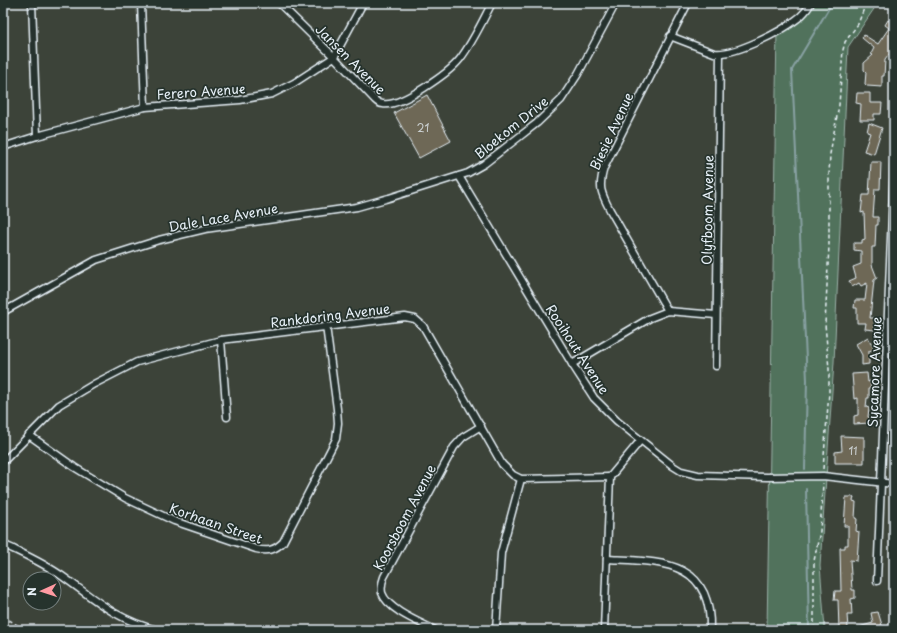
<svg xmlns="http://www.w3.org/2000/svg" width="897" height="633" font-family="'Playpen Sans',sans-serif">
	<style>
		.park { fill: #51725b; stroke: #9cb2aa }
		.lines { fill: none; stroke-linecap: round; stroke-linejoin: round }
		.stream { stroke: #88a1a3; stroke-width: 2 }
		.building { fill: #6e6856; stroke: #e8f1f8 }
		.street-casing { stroke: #e8f1f8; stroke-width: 9 }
		.secondary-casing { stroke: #e8f1f8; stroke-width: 11 }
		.path { stroke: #e8f1f8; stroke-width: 1.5; stroke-dasharray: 4 3; stroke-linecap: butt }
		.street { stroke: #26332d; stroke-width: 6 }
		.secondary { stroke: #26332d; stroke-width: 8 }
		.labels { text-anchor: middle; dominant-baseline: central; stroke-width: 3.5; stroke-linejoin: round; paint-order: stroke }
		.number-label { font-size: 11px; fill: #cacfd0 }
		.street-label { font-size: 13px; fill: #e8f1f8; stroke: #26332d }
	</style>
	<rect width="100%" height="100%" fill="#3c4339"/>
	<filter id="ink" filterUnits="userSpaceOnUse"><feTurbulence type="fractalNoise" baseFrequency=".025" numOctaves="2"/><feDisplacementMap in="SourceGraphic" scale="8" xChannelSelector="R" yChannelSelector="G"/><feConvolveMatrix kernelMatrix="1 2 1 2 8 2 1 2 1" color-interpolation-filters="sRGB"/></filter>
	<g filter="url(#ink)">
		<polygon class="park" points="806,3 878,3 848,47 834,362 820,565 825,630 767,630 777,31 802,11"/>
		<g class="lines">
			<g class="stream">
				<polyline points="805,469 807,380 792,70 832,3"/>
				<polyline points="806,489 809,630"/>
			</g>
		</g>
		<g class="building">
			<polygon points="888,20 892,23 894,20 894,42 891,46 894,48 885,60 884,76 882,76 882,87 867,86 865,84 866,72 864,70 864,63 873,55 871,54 874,48 862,38 864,35 878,44 889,28 885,25"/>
			<polygon points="857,93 870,93 870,103 882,103 881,114 874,114 874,120 860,120 861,104 856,103"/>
			<polygon points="427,95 451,141 419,158 394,113"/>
			<polygon points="869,123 882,128 874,154 864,151 870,133 867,132"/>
			<polygon points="871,162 881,162 880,189 875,189 873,217 878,217 878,225 876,225 875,247 872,247 872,265 877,278 874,280 870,318 875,318 875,330 865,329 866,323 857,323 857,308 854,308 855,300 865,300 867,283 861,286 859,283 852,287 849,281 856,278 853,267 861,264 861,251 854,250 854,243 862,243 862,240 865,239 864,212 861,213 863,195 869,195"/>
			<polygon points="868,337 874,349 869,351 869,364 862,365 862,355 856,344"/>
			<polygon points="867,373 868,382 870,381 871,388 869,388 869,398 867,398 866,407 869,408 868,417 871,418 870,423 854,424 854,416 858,415 858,398 854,399 852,374"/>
			<polygon points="841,436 864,437 864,463 835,463 835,452 842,451"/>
			<polygon points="846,497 854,497 853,501 856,502 855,518 857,519 856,531 859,532 857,561 850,560 852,590 855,590 855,598 851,599 852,615 847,615 848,628 839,629 838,600 834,600 835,591 841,591 840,548 845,548 845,545 848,545 848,526 844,526"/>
			<polygon points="878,612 882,625 880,626 881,630 855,630 855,628 873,623 871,613"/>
		</g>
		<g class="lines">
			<defs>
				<g id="street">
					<polyline points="32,3 37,136"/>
					<polyline points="141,3 145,107"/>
					<path d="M 279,3 L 334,57 L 375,100 C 377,102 379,104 383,104 C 401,107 449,73 460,59 C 473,42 482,22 492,3"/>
					<path d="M 670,36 L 714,53 C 734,56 781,32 797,19 C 803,15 807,10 811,3"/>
					<polyline points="3,147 37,136 145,107 240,100 272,94 294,83 334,57 363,3"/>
					<polyline points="459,176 572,364 594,398 617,421 673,466 681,471 698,475 767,477 823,476 894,484"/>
					<path d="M 668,311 L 610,210 C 601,193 598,187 604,168 L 688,3"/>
					<polyline points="3,312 96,260 159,240 205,229 357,207 389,198 468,173 484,164 519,137 537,123 561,100 578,74 616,3"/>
					<polyline points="221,340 227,417"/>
					<polyline points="572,364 650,318 668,311 716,315"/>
					<polyline points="716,366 720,54"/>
					<path d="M 29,435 L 74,467 L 125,498 L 174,521 L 256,549 C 268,552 275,550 283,542 L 336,439 L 338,423 L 337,409 L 326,326"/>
					<polyline points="3,462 59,405 94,384 137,362 221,340 405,317 415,319 423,326 502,464 513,475 521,479 610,477"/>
					<path d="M 3,544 C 23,554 44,563 62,576 C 96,600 115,619 157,630"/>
					<path d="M 607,559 C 660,562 712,559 710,630"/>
					<polyline points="877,581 894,165"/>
					<path d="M 435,630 C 419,622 388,610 382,593 C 381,588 382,582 384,577 L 454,447 L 463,437 L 481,426"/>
					<polyline points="496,630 501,553 521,479"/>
					<polyline points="604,630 610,477 640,441"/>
				</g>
				<polyline id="secondary" points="3,629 5,630"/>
			</defs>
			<use href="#street" class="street-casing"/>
			<use href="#secondary" class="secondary-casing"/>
			<g class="path">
				<polyline points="823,469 829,392 829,369 825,324 829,246 829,175 830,154 839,105 843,50 845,42 858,24 866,3"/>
				<polyline points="3,616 25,630"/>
				<polyline points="814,630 814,561 820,531 823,483"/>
			</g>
			<use href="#street" class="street"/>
			<use href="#secondary" class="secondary"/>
		</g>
	</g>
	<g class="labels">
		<g class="number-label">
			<text x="423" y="127">21</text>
			<text x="853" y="450">11</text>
		</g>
		<g class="street-label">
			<text transform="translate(351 59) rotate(45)">Jansen Avenue</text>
			<text transform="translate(201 91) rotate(-4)">Ferero Avenue</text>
			<text transform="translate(511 127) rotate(-39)">Bloekom Drive</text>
			<text transform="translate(611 131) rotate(-65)">Biesie Avenue</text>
			<text transform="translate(707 210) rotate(-89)">Olyfboom Avenue</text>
			<text transform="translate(223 217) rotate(-10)">Dale Lace Avenue</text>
			<text transform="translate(330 315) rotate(-7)">Rankdoring Avenue</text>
			<text transform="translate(578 349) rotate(57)">Rooihout Avenue</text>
			<text transform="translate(874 372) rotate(-88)">Sycamore Avenue</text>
			<text transform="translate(404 517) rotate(-62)">Koorsboom Avenue</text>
			<text transform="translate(216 523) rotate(19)">Korhaan Street</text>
		</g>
	</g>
	<rect width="897" height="633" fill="none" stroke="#26332d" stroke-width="16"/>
	<rect x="8" y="8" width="881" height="617" fill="none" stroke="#e8f1f8" stroke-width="1.5" filter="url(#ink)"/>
	<g transform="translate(42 591) rotate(267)"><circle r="19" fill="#26332d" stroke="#747f7e"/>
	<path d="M0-3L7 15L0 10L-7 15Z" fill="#ff9aa2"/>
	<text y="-6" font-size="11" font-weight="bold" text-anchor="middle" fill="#e8f1f8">N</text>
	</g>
</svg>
